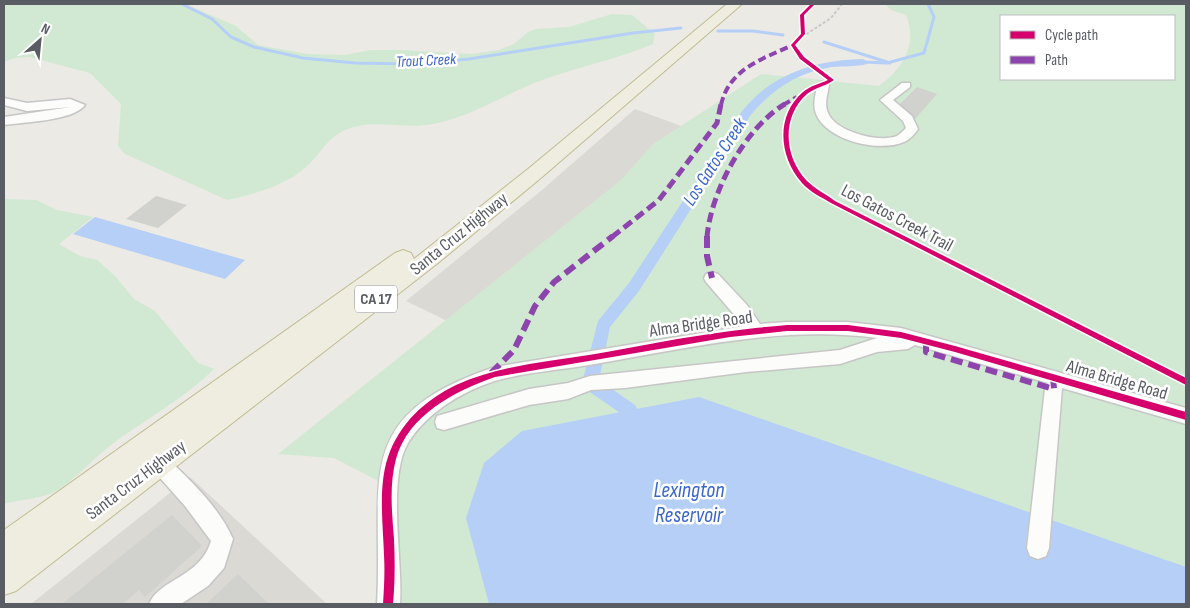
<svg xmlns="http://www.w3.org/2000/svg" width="1190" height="608" font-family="'Sofia Sans Condensed',sans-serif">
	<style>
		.industrial { fill: #dbd9d4 }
		.green { fill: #d1e9d2; fill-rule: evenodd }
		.water { fill: #b6cff7 }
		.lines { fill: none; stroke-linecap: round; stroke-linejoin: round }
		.stream { stroke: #b6cff7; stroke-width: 3 }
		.canal { fill: #b6cff7; fill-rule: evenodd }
		.building { fill: #d1d1cd }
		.minor-casing { stroke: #c7c6c6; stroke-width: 3 }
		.highway-casing { stroke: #c2bc92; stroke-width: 2 }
		.path { stroke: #c7ccca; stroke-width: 2; stroke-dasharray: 3 2; stroke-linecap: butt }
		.minor { fill: #fcfcfb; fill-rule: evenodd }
		.highway { fill: #eeede0; fill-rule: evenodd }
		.quiet-far2 { stroke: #8e44ad; stroke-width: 4; stroke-dasharray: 8 4; stroke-linecap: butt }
		.quiet-far1 { stroke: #8e44ad; stroke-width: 5; stroke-dasharray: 10 5; stroke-linecap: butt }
		.quiet { stroke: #8e44ad; stroke-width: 6; stroke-dasharray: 12 6; stroke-linecap: butt }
		.cycleway-casing { stroke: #fff; stroke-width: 3 }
		.cycleway { fill: #d6006c; fill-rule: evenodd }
		.labels { text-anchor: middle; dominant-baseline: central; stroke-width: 5; stroke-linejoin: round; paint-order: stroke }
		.far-water-label { font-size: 16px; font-style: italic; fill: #3a66cb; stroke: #fff }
		.shield { fill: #fff; stroke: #8c8d92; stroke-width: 1 }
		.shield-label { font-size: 16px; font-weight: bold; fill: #5a5c63 }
		.street-label { font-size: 18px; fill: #5a5c63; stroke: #fff }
		.water-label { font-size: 19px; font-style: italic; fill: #3a66cb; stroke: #fff }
		.near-water-label { font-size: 22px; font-style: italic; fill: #3a66cb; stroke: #fff }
	</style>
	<rect width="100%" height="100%" fill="#ebeae4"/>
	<g class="industrial">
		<polygon points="635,109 711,137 517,355 406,301 542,190"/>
		<polygon points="190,477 327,604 31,604"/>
	</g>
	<g class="green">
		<path d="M 4,4 L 185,4 L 236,26 L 258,45 L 307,54 L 344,55 L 371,50 L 399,50 L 472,54 L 499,50 L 514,44 L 528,32 L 536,29 L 569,27 L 612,14 L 632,15 L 655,34 L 653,44 C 618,59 581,66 545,79 C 508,92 472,117 433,124 C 409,129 382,121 358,126 C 327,133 326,149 306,167 C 285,186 254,194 227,200 L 125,154 L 118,146 L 121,104 L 90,73 L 29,57 L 15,58 L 4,62 Z"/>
		<path d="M 885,4 L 1186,4 L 1186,604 L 383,604 L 388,578 L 384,484 L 334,458 L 278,454 L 621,180 L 653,144 L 761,74 L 879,86 C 903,68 918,45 906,15 L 891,10 ZM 1001,16 L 1174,16 L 1174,79 L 1001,79 Z"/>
		<path d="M 4,199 L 36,200 L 57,210 L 93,217 L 59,244 L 80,256 L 97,260 L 115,276 L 134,299 L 155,311 L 198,363 L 214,369 C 182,401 141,421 106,449 C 89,463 75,479 56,491 C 44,498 18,500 4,504 Z"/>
	</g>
	<g class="water">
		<polygon points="95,217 245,260 225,279 73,234"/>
		<polygon points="699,397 1186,567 1186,604 489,604 466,518 484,463 522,431"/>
	</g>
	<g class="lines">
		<g class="stream">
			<polyline points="182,4 212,19 231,37 254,47 303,58 355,63 412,64 469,59 633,33 681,28"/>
			<polyline points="718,31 753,31 783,35"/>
			<polyline points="824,42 890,63"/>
			<polyline points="863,62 887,63 924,53 934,17 928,4"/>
		</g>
		<path class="canal" d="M 863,59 L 868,62 L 867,64 C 855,67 843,66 832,67 C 798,72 771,90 750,116 L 639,291 L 610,327 L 599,380 L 635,405 L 638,410 L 635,415 L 629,417 L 623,415 L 584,388 L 582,383 L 598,321 L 629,283 L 740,114 C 770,74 815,60 863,59 Z"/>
	</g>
	<g class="building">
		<polygon points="917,87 937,94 915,119 900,104"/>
		<polygon points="156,196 187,205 158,228 126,219"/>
		<polygon points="172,515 202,546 145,597 139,590 122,604 62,604"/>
		<polygon points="238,574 269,604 206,604"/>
	</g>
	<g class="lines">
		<defs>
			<g id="minor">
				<path d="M 823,81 L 829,84 C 828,95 823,104 829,115 C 838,132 879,143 897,136 C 900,134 903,131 906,128 L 903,121 L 880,100 L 902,83 L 910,83 L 910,87 L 893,100 L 912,116 L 918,129 C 915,134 909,140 904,142 C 879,152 833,142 818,118 C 811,106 816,96 817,84 Z"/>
				<path d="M 4,98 L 27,103 L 70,99 L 85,105 C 73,121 24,122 4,125 L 4,117 L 71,107 L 27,111 L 4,105 Z"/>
				<path d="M 712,272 L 718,274 L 747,305 L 760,324 L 787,322 L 848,322 L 901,328 L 1186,408 L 1186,424 L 1062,388 L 1049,548 L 1046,556 L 1038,559 L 1030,556 L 1027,548 L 1045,389 L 1048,383 L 915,345 L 908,349 L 877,352 L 840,364 L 746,372 L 625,388 L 591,390 L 568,399 L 529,405 L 444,430 L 437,428 L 435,422 L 437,416 L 444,414 L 529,389 L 568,383 L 590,376 L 840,350 L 877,338 C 780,325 684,349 589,365 C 555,371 512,373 481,386 C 452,398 425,416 408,443 C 387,479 403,560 400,604 L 377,604 C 384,480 348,416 495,367 L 744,326 L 706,282 L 704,278 L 706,274 Z"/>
				<path d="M 159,454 L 166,457 C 190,480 219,507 233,539 L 224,568 L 208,586 L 181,604 L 149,604 C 160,578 200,578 211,541 L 185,506 L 152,469 L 149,463 L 152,457 Z"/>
			</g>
			<polygon id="highway" points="727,4 742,4 542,177 438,263 16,591 4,595 4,530 395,253 403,250 411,253 414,259 528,169"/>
		</defs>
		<use href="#minor" class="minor-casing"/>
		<use href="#highway" class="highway-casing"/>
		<polyline class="path" points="802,37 831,18 842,4"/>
		<use href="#minor" class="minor"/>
		<use href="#highway" class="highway"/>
		<g class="quiet-far2">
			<path d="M 721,105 C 729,69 762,59 793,45"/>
			<polyline points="783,105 797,97"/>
		</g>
		<g class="quiet-far1">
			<polyline points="612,237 659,200 717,123 721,104"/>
			<path d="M 707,237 C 711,191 745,128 785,104"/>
		</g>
		<g class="quiet">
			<polyline points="707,236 707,256 712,278"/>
			<polyline points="926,342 926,352 1054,389 1053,377"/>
			<polyline points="491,373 514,350 535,306 554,282 613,236"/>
		</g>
		<defs>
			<g id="cycleway">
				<path d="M 811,4 L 815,4 L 804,15 L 805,34 L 795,45 L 804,57 L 834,80 C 826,86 814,88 807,94 C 781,117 784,157 807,181 C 815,189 826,194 835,201 L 1186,378 L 1186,385 L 831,203 C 821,197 810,192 802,183 C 779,157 775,116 803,92 C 810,86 819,84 828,80 L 800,59 L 791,45 L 801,34 L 800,15 Z"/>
				<path d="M 787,325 L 848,325 L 901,332 L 955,346 L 1186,412 L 1186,420 L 955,352 L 901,338 L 848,331 L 787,331 L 730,337 L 495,377 C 455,391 408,415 396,459 C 389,485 392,513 394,539 C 395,561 395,582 393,604 L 383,604 C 384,588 385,572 384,555 C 383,525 378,486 388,457 C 399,424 425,400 456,385 C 498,366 544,362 589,355 C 636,347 683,337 731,331 C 749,328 768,327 787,325 Z"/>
			</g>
		</defs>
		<use href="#cycleway" class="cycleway-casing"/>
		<use href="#cycleway" class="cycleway"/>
	</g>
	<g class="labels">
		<g class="far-water-label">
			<text transform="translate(426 61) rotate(-3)">Trout Creek</text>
		</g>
		<rect class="shield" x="355" y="285.5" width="42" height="27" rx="4"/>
		<g class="shield-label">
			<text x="376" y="299">CA 17</text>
		</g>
		<g class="street-label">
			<text transform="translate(897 218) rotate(28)">Los Gatos Creek Trail</text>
			<text transform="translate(459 234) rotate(-39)">Santa Cruz Highway</text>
			<text transform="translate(701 324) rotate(-8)">Alma Bridge Road</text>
			<text transform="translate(1117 380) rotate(16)">Alma Bridge Road</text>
			<text transform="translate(136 480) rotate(-37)">Santa Cruz Highway</text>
		</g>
		<g class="water-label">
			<text transform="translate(715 162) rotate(-57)">Los Gatos Creek</text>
		</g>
		<g class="near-water-label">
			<text x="689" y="490">Lexington<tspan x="689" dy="25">Reservoir</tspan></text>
		</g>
	</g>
	<rect width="1190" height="608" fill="none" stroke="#5a5c63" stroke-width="10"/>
	<rect x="1000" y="15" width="175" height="65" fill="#ffffff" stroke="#bdbec1"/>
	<rect x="1010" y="31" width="25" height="8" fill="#d6006c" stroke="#bdbec1"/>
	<text x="1045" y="40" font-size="15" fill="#5a5c63">Cycle path</text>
	<rect x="1010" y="56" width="25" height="8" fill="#8e44ad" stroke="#bdbec1"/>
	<text x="1045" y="65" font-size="15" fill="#5a5c63">Path</text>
	<g transform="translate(40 40) rotate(27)" stroke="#ffffff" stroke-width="4" paint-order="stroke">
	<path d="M0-4L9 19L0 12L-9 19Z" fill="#5a5c63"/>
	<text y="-8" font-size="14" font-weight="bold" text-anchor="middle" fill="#5a5c63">N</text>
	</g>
</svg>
